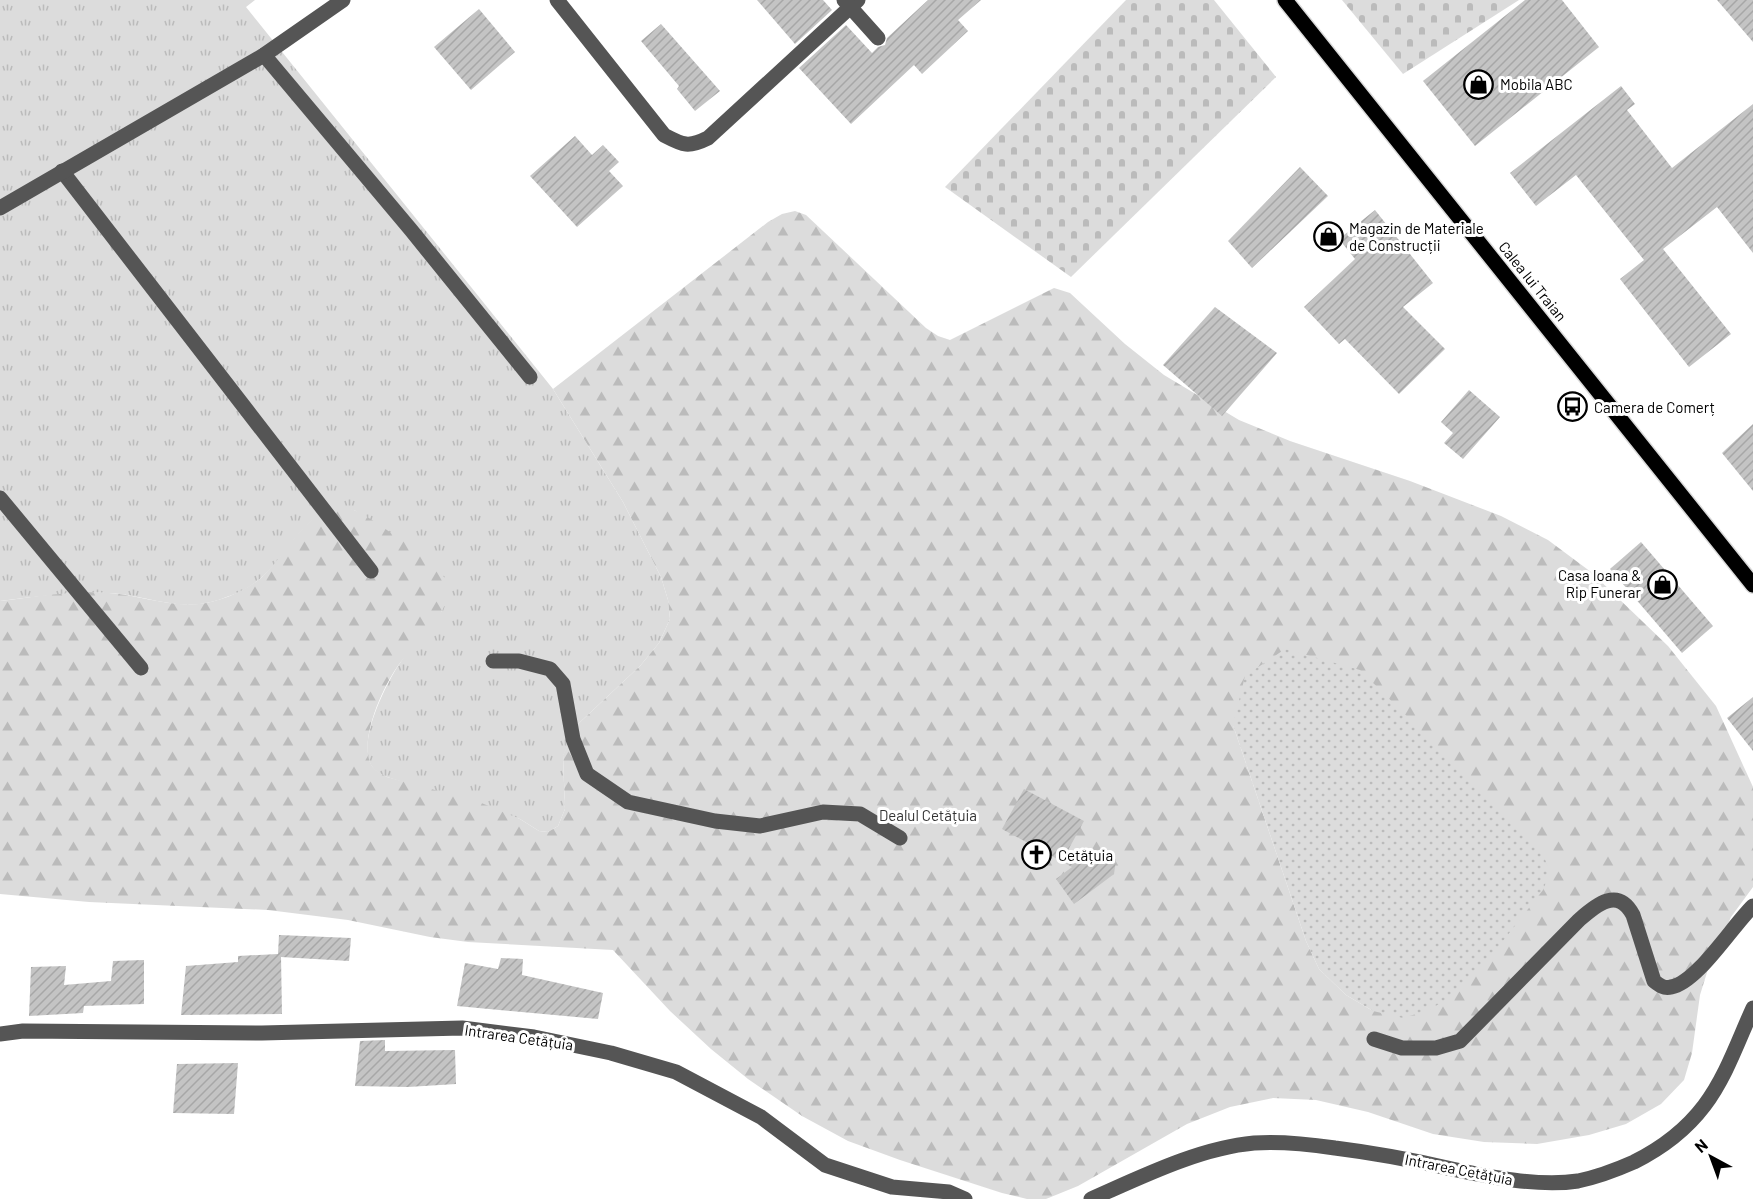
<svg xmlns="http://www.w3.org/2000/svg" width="1753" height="1199" font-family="Barlow,sans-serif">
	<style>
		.grass { fill: url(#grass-tufts) }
		.forest { fill: url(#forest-firs); fill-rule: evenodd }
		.cemetery { fill: url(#cemetery-stones) }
		.park { fill: url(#park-dots) }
		.building { fill: url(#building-hatch) }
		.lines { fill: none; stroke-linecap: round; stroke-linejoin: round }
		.major-casing { stroke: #dbdbdb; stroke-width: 18 }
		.minor { stroke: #555; stroke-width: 15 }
		.major { stroke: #000; stroke-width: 15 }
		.labels { text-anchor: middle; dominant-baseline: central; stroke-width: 6; stroke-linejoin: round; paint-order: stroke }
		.poi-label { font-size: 15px; fill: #000; stroke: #fff; text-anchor: start }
		.street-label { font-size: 15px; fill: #000; stroke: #fff }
		.park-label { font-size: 15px; fill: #333; stroke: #fff }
	</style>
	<defs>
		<pattern id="grass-tufts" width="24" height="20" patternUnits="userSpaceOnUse" patternTransform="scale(1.5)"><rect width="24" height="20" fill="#dcdcdc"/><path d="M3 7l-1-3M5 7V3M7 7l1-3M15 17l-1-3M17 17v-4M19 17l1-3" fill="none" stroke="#bbb"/></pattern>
		<pattern id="forest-firs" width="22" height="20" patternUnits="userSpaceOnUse" patternTransform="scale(1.5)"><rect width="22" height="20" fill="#dcdcdc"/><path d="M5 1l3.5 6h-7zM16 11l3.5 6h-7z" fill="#bbb"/></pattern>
		<pattern id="cemetery-stones" width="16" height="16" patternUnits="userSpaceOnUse" patternTransform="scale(1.5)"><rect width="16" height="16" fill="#dcdcdc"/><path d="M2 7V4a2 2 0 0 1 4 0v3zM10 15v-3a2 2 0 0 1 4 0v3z" fill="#bbb"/></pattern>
		<pattern id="park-dots" width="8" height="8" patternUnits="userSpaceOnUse" patternTransform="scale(1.5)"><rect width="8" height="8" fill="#dcdcdc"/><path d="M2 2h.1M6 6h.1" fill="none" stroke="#bbb" stroke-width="1.8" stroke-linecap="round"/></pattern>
		<pattern id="building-hatch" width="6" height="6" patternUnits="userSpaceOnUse" patternTransform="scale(1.5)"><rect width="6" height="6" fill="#c4c4c4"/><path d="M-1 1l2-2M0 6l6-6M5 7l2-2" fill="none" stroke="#a7a7a7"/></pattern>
	</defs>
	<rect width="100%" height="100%" fill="#fff"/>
	<path class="grass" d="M 0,0 L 255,0 L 246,7 L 553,389 L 623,502 L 661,577 L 668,600 L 670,619 L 659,643 L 640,666 L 577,725 L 563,756 L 565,809 L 558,826 L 548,832 L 539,831 L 520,819 L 387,777 C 383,775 378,773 375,770 C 353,749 385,686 398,666 C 410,647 427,629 442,611 L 356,511 C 316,500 297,538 275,564 C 265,576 250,588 235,594 C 224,598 211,603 200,604 C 168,608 136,593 105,593 C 70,592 35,597 0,601 Z"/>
	<path class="forest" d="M 795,211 L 806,215 L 926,328 L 938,336 L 950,340 L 1054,288 L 1070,293 L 1125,344 L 1164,375 L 1239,420 L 1290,441 L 1410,481 L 1501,516 L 1548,540 L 1591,572 L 1668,646 L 1716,706 L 1753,787 L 1753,887 L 1731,917 L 1709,966 L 1700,995 L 1692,1053 L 1684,1080 L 1661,1104 L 1626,1124 L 1589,1135 L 1537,1144 L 1484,1142 L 1433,1134 L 1368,1112 L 1316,1100 L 1273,1098 L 1230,1107 L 1187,1124 L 1078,1186 L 1046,1199 L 1027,1199 L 1002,1193 L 900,1160 L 848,1141 L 802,1116 L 748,1079 L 711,1049 L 670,1011 L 613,950 L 468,942 L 430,937 L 348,920 L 268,910 L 89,902 L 0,894 L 0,601 C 35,597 73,590 109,593 C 139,595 169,607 199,604 C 220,602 245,591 261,578 C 286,557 307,504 346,508 C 359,510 372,520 382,527 C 408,543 430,558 448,582 C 447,592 447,600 443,609 C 436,624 411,649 400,663 C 384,684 360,736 370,762 C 373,770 380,773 387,777 L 479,802 L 520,819 L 539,831 L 548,832 L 558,826 L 565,809 L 563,755 L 577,725 L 640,666 L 659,643 L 670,619 L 668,600 L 661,577 L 623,502 L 553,389 L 768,222 L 782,214 ZM 1233,725 L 1373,1011 L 1346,995 L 1319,969 L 1306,941 Z"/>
	<g class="cemetery">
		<polygon points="1126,0 1214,0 1276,77 1071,277 945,187"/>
		<polygon points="1342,0 1519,0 1403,74"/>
	</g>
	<polygon class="park" points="1285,649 1360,670 1527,835 1544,857 1550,872 1543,890 1477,974 1452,996 1429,1010 1403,1018 1373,1011 1346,995 1319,969 1306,941 1233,725 1245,676"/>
	<g class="building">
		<polygon points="757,0 823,0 832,10 795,44"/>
		<polygon points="928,0 981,0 958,20 968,31 922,74 914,65 851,124 799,68 846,25 872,53 878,47 885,45 887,38"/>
		<polygon points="1525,0 1562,0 1599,47 1475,146 1423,81"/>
		<polygon points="1717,0 1753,0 1753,42"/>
		<polygon points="479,9 515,52 471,90 434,47"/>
		<polygon points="661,24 720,91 695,111 677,89 679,86 641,41"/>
		<polygon points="1621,86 1635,104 1627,110 1672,168 1753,104 1753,253 1717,207 1663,249 1731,334 1689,367 1620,279 1644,260 1576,175 1536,206 1510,173"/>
		<polygon points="575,136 592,155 603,145 619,162 609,171 623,186 577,227 530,176"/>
		<polygon points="1300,167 1328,196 1252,268 1228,241"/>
		<polygon points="1375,210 1433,283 1403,307 1445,349 1399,394 1345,339 1339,344 1304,307 1355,259 1339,239"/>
		<polygon points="1215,307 1277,353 1222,416 1163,365"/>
		<polygon points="1469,390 1500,417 1463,459 1444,443 1453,433 1441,422"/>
		<polygon points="1753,424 1753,491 1722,453"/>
		<polygon points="1641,542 1713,626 1682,653 1610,569"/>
		<polygon points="1753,697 1753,751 1727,718"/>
		<polygon points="1024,789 1084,821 1067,852 1105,850 1111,853 1116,860 1114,874 1074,904 1056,879 1072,867 1002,829"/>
		<polygon points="279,935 351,938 349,961 281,957 282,1014 181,1015 186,966 238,962 238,956 278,954"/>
		<polygon points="501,958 523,959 522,975 603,993 598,1019 457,1006 465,963 498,969"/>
		<polygon points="144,960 144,1004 84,1006 83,1013 29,1016 31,967 66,966 64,985 111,981 113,961"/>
		<polygon points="385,1040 385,1051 455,1050 456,1084 408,1087 355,1086 360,1041"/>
		<polygon points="238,1063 234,1114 173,1113 177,1064"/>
	</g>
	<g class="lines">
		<defs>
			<polyline id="major" points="1285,0 1753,585"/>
		</defs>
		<use href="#major" class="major-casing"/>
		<g class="minor">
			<path d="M 557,0 L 664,135 C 683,145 688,148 708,138 L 858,0"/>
			<polyline points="844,0 878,38"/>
			<polyline points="264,55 411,230 530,377"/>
			<polyline points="62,171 371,571"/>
			<polyline points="0,208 264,55 343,0"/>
			<polyline points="0,498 141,668"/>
			<polyline points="493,661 519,661 550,669 563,684 573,739 587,774 628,802 715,821 760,826 823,812 860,814 900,838"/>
			<polyline points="0,1034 23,1031 262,1033 462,1028 534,1037 611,1053 676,1072 761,1117 825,1165 892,1187 949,1192 965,1199"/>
			<path d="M 1374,1039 L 1402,1048 L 1436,1048 L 1460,1041 L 1579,920 C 1597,904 1618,887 1633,915 L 1654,981 C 1659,985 1664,989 1671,987 C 1697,983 1733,925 1753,906"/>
			<path d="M 1091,1199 C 1141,1177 1199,1148 1254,1143 C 1281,1141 1308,1144 1335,1148 C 1375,1153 1413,1160 1452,1169 C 1490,1177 1539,1187 1578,1181 C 1597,1177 1616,1170 1634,1162 C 1662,1148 1685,1131 1704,1106 C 1726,1077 1738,1041 1753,1008"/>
		</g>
		<use href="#major" class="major"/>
	</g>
	<defs>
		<symbol id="shop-ring" viewBox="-11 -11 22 22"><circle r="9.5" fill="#fff" stroke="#000" stroke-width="1.5"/><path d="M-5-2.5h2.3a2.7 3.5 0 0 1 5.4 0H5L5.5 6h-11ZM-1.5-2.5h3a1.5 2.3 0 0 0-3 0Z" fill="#000"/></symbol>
		<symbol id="bus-ring" viewBox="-11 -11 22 22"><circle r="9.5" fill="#fff" stroke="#000" stroke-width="1.5"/><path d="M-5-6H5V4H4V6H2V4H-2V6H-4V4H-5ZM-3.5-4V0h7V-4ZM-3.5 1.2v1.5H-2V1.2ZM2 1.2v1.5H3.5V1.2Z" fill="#000"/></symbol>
		<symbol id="church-ring" viewBox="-11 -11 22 22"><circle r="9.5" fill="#fff" stroke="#000" stroke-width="1.5"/><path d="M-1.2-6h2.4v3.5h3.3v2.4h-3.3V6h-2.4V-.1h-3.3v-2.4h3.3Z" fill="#000"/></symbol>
	</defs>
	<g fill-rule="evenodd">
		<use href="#shop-ring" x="1462" y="68" width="33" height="33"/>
		<use href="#shop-ring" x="1312" y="220" width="33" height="33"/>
		<use href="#bus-ring" x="1556" y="390" width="33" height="33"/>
		<use href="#shop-ring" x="1646" y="568" width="33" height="33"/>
		<use href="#church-ring" x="1020" y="838" width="33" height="33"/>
	</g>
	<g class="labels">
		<g class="poi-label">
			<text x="1500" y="84">Mobila ABC</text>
			<text x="1349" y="228">Magazin de Materiale<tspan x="1349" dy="17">de Construcții</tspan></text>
			<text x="1594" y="407">Camera de Comerț</text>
			<text x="1641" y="575" text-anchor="end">Casa Ioana &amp;<tspan x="1641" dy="17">Rip Funerar</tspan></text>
			<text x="1058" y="855">Cetățuia</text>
		</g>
		<g class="street-label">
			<text transform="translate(1533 281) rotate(51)">Calea lui Traian</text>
			<text transform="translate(519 1037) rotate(8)">Intrarea Cetățuia</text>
			<text transform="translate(1459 1169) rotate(11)">Intrarea Cetățuia</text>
		</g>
		<g class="park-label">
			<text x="928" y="815">Dealul Cetățuia</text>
		</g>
	</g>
	<g transform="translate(1711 1157) rotate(319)" stroke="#ffffff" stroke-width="4.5" paint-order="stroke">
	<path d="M0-4.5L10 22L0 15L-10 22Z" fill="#000000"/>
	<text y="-9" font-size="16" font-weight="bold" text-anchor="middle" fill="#000000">N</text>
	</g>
</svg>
